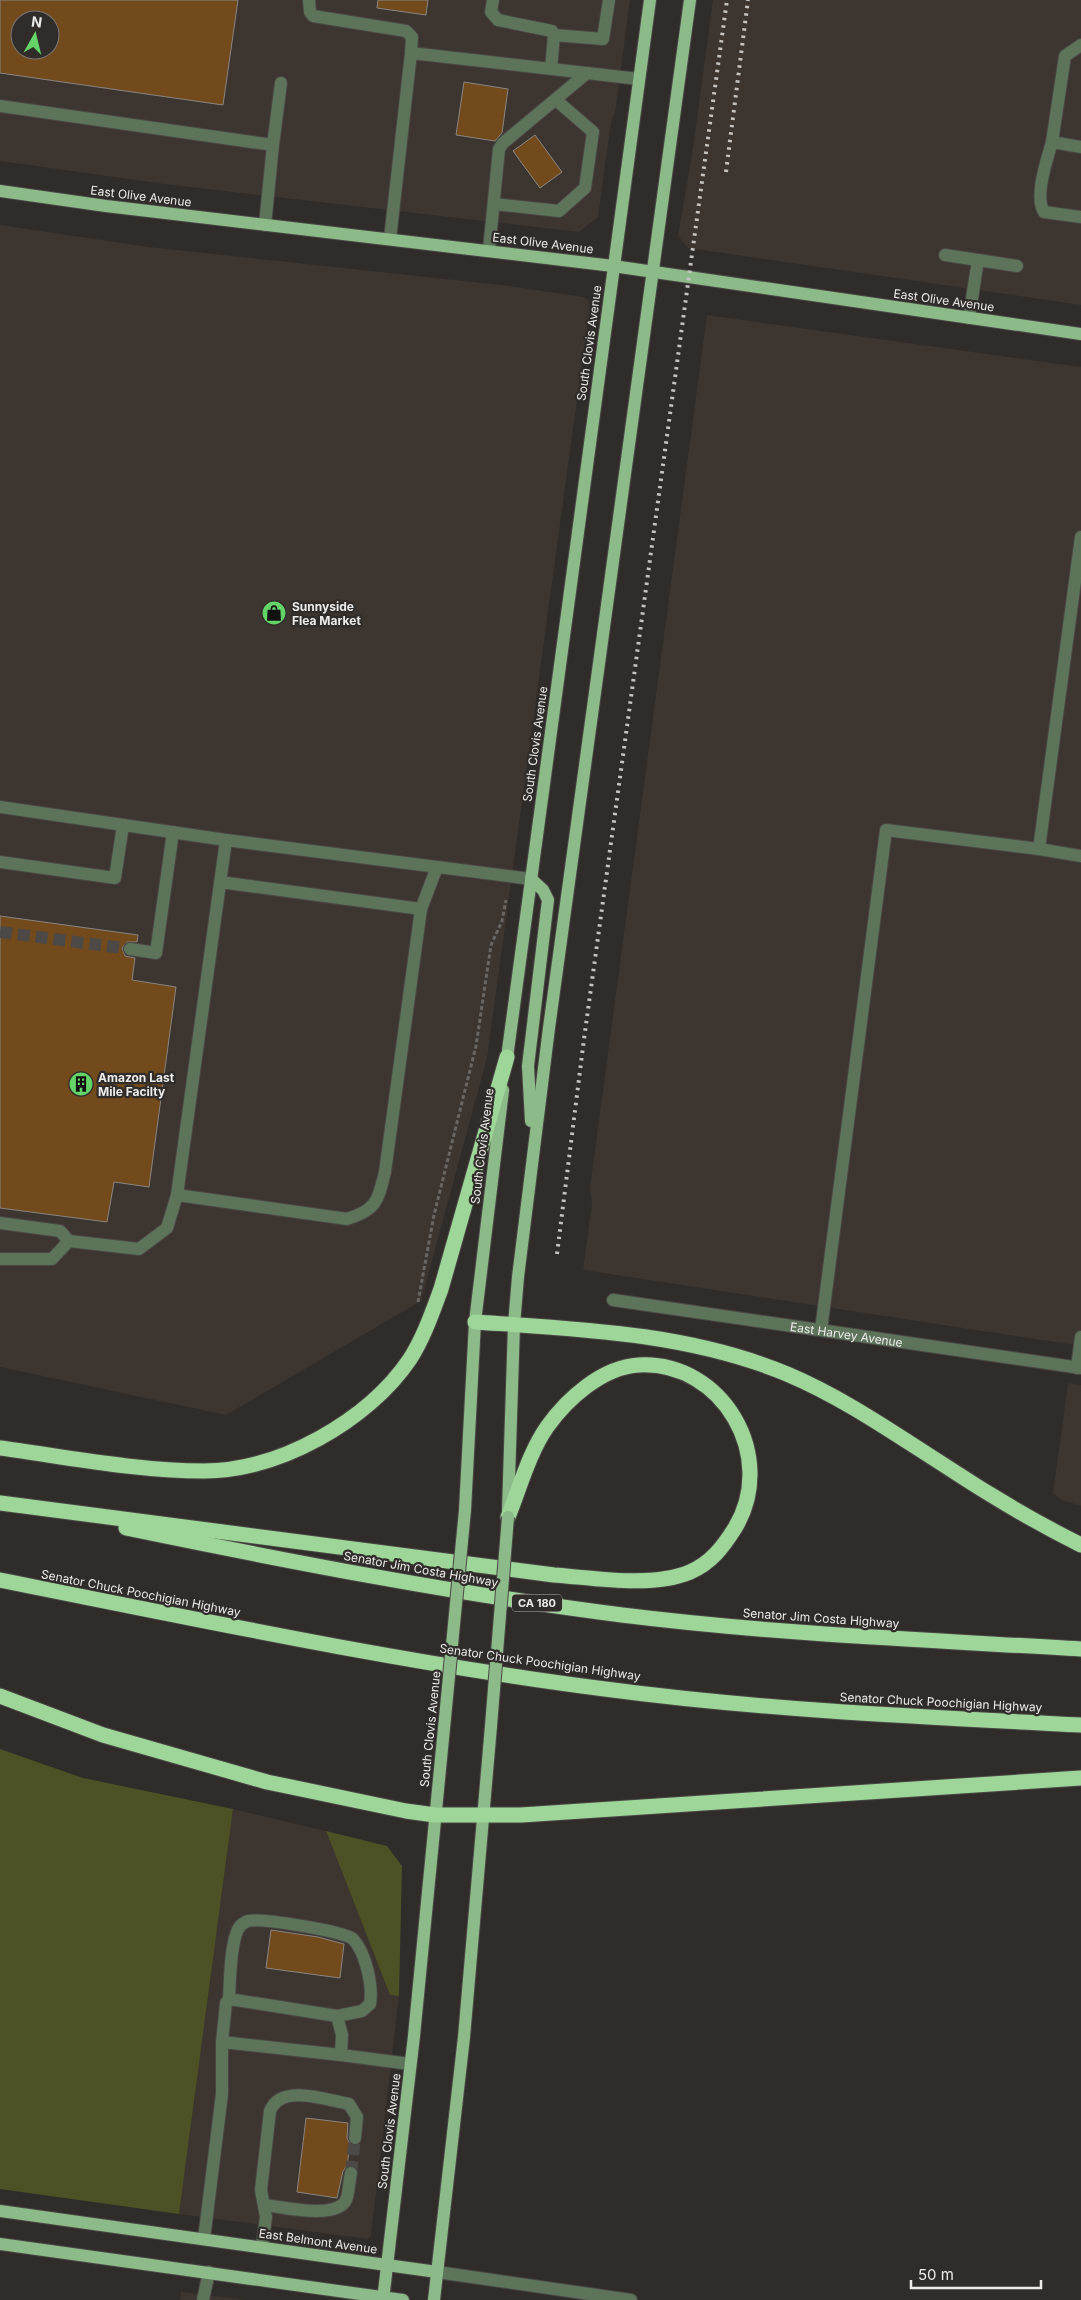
<svg xmlns="http://www.w3.org/2000/svg" width="1081" height="2300" font-family="Inter,sans-serif">
	<style>
		.built { fill: #3d352f; fill-rule: evenodd }
		.green { fill: #4e5125 }
		.building { fill: #724a1b; stroke: #8a8683; fill-rule: evenodd }
		.lines { fill: none; stroke-linecap: round; stroke-linejoin: round }
		.minor-tunnel { stroke: #4c4947; stroke-width: 12; stroke-dasharray: 12 6; stroke-linecap: butt }
		.minor-casing { stroke: #4a4745; stroke-width: 14 }
		.major-casing { stroke: #4a4745; stroke-width: 14 }
		.highway-casing { stroke: #4a4745; stroke-width: 17 }
		.path { stroke: #696765; stroke-width: 3; stroke-dasharray: 4 2.5; stroke-linecap: butt }
		.minor { stroke: #5d745b; stroke-width: 12 }
		.major { stroke: #8cba88; stroke-width: 12 }
		.highway { stroke: #9ed699; stroke-width: 15 }
		.rail { stroke: #c6c4c2; stroke-width: 4; stroke-dasharray: 2.5 5; stroke-linecap: butt }
		.major-bridge-casing { stroke: #4a4745; stroke-width: 14; stroke-linecap: butt }
		.major-bridge { stroke: #8cba88; stroke-width: 12 }
		.labels { text-anchor: middle; dominant-baseline: central; stroke-width: 4.5; stroke-linejoin: round; paint-order: stroke }
		.shield { fill: #2f2c2a; stroke: #b4b2b0; stroke-width: 1 }
		.shield-label { font-size: 11px; font-weight: bold; fill: #edebea }
		.street-label { font-size: 12px; fill: #edebea; stroke: #2f2c2a }
		.poi-label { font-size: 12px; font-weight: bold; fill: #edebea; stroke: #2f2c2a; text-anchor: start }
	</style>
	<rect width="100%" height="100%" fill="#2f2c2a"/>
	<g class="built">
		<path d="M 0,0 L 630,0 L 615,113 L 611,122 L 598,217 L 579,232 L 164,184 L 0,161 ZM 20,20 L 50,20 L 50,50 L 20,50 Z"/>
		<polygon points="713,0 1081,0 1081,305 688,248 678,236 693,148"/>
		<polygon points="0,225 149,247 510,286 583,297 588,300 590,305 487,1058 421,1301 226,1415 0,1367"/>
		<polygon points="707,315 1081,367 1081,1346 583,1270 592,1204 590,1187"/>
		<polygon points="1068,1383 1081,1385 1081,1506 1062,1500 1053,1493"/>
		<polygon points="233,1809 326,1831 390,1995 399,1996 371,2236 368,2239 179,2214"/>
		<polygon points="181,2292 246,2300 180,2300"/>
	</g>
	<g class="green">
		<polygon points="0,1749 83,1778 233,1809 179,2214 0,2189"/>
		<polygon points="326,1831 387,1846 402,1866 399,1996 390,1995"/>
	</g>
	<g class="building">
		<path d="M 0,0 L 238,0 L 223,105 L 0,73 ZM 20,20 L 50,20 L 50,50 L 20,50 Z"/>
		<polygon points="378,0 428,0 426,15 377,8"/>
		<polygon points="464,82 508,89 502,133 495,141 456,135"/>
		<polygon points="535,135 562,172 540,188 513,151"/>
		<polygon points="0,916 138,935 137,942 127,942 122,948 125,956 135,958 132,980 176,987 149,1187 114,1182 107,1222 0,1208"/>
		<polygon points="271,1930 318,1937 344,1944 340,1978 266,1968"/>
		<polygon points="306,2118 348,2123 347,2138 350,2144 347,2166 343,2171 337,2198 297,2192"/>
	</g>
	<g class="lines">
		<g class="minor-tunnel">
			<polyline points="0,932 130,949"/>
			<polyline points="351,2173 355,2138"/>
		</g>
		<defs>
			<g id="minor">
				<polyline points="309,0 310,12 313,16 406,31 412,37 411,53"/>
				<polyline points="493,0 491,12 498,20 552,31 554,35 551,69"/>
				<polyline points="554,35 603,39 609,0"/>
				<polyline points="1081,45 1065,56 1052,142 1081,147"/>
				<polyline points="0,106 273,145 265,225"/>
				<path d="M 1052,142 C 1047,160 1034,196 1044,212 L 1081,217"/>
				<polyline points="273,145 281,83"/>
				<polyline points="494,204 559,211 585,188 593,132 556,100"/>
				<polyline points="390,239 411,53 639,79"/>
				<polyline points="489,250 499,149 503,143 587,73"/>
				<polyline points="945,255 978,260"/>
				<polyline points="969,318 978,260 1017,266"/>
				<polyline points="1081,537 1039,849 1081,856"/>
				<polyline points="0,807 226,840 531,879"/>
				<polyline points="0,862 115,878 123,825"/>
				<path d="M 220,882 L 421,909 L 385,1172 C 378,1200 377,1210 347,1219 L 177,1195 L 226,840"/>
				<polyline points="421,909 437,867"/>
				<polyline points="130,949 156,953 173,832"/>
				<polyline points="0,1223 60,1231 69,1241 52,1259 0,1259"/>
				<polyline points="69,1241 139,1249 167,1228 177,1195"/>
				<path id="s1" d="M 613,1300 L 1081,1368"/>
				<polyline points="821,1330 886,830 1039,849"/>
				<polyline points="1077,1368 1081,1337"/>
				<path d="M 229,1999 C 230,1983 230,1936 241,1925 C 242,1924 247,1921 248,1921 C 261,1918 344,1931 353,1939 C 366,1953 373,1986 370,2004 L 362,2011 L 337,2016"/>
				<polyline points="222,2042 341,2055"/>
				<path d="M 265,2205 C 283,2207 336,2220 346,2200 C 349,2193 349,2181 351,2173"/>
				<polyline points="204,2239 222,2094 222,2042 226,2003 229,1999 337,2016 342,2035 341,2055 410,2064"/>
				<path d="M 262,2247 L 266,2217 L 261,2190 L 270,2111 C 281,2083 327,2100 349,2104 L 357,2117 L 355,2138"/>
				<polyline points="437,2272 631,2300"/>
				<polyline points="203,2300 209,2272"/>
			</g>
			<g id="major">
				<polyline points="0,191 106,206 613,266 1081,334"/>
				<polyline points="531,879 543,890 548,900 528,1066 531,1121"/>
				<polyline points="506,1065 650,0"/>
				<polyline points="465,1510 475,1322 503,1090"/>
				<polyline points="508,1510 514,1325 518,1277 549,1028 690,0"/>
				<polyline points="0,2211 437,2272"/>
				<polyline points="0,2244 403,2300"/>
				<polyline points="383,2300 414,2036 445,1718"/>
				<polyline points="434,2300 464,2037 491,1726"/>
			</g>
			<g id="highway">
				<path d="M 475,1322 C 580,1329 689,1333 787,1374 C 844,1398 895,1434 947,1467 C 991,1496 1035,1522 1081,1545"/>
				<path d="M 0,1448 C 66,1457 138,1471 204,1471 C 279,1471 368,1421 410,1359 C 424,1337 432,1313 441,1289 L 507,1057"/>
				<path d="M 0,1503 L 554,1575 C 595,1578 652,1588 690,1572 C 711,1563 723,1547 735,1528 C 778,1457 723,1361 639,1365 C 602,1367 567,1399 547,1427 C 529,1453 520,1487 508,1517"/>
				<path d="M 126,1528 C 291,1562 456,1594 622,1615 C 775,1634 928,1640 1081,1649"/>
				<path d="M 0,1580 C 201,1620 402,1663 605,1689 C 763,1710 922,1717 1081,1725"/>
				<polyline points="0,1696 103,1735 267,1782 406,1811 435,1815 521,1815 1081,1778"/>
			</g>
		</defs>
		<use href="#minor" class="minor-casing"/>
		<use href="#major" class="major-casing"/>
		<use href="#highway" class="highway-casing"/>
		<polyline class="path" points="418,1302 434,1215 476,1046 491,945 502,921 506,900"/>
		<use href="#minor" class="minor"/>
		<use href="#major" class="major"/>
		<use href="#highway" class="highway"/>
		<g class="rail">
			<polyline points="726,172 748,0"/>
			<polyline points="557,1254 584,1039 727,0"/>
		</g>
		<defs>
			<g id="major-bridge">
				<polyline points="445,1718 465,1510"/>
				<polyline points="491,1726 508,1517"/>
			</g>
		</defs>
		<use href="#major-bridge" class="major-bridge-casing"/>
		<use href="#major-bridge" class="major-bridge"/>
	</g>
	<defs>
		<symbol id="shop-disc" viewBox="-11 -11 22 22"><circle r="9.5" fill="#64d468" stroke="#2f2c2a"/><path d="M-5-2.5h2.3a2.7 3.5 0 0 1 5.4 0H5L5.5 6h-11ZM-1.5-2.5h3a1.5 2.3 0 0 0-3 0Z" fill="#111"/></symbol>
		<symbol id="building-disc" viewBox="-11 -11 22 22"><circle r="9.5" fill="#64d468" stroke="#2f2c2a"/><path d="M-4-6H4V6H1V3H-1V6H-4ZM-2.5-4.3h1.7v1.8h-1.7ZM.8-4.3h1.7v1.8H.8ZM-2.5-1h1.7V.8h-1.7ZM.8-1h1.7V.8H.8Z" fill="#111"/></symbol>
	</defs>
	<g fill-rule="evenodd">
		<use href="#shop-disc" x="260" y="599" width="28" height="28"/>
		<use href="#building-disc" x="67" y="1070" width="28" height="28"/>
	</g>
	<g class="labels">
		<rect class="shield" x="512" y="1594.5" width="50" height="17" rx="4"/>
		<g class="shield-label">
			<text x="537" y="1603">CA 180</text>
		</g>
		<g class="street-label">
			<text transform="translate(141 196) rotate(7)">East Olive Avenue</text>
			<text transform="translate(543 243) rotate(7)">East Olive Avenue</text>
			<text transform="translate(944 300) rotate(8)">East Olive Avenue</text>
			<text transform="translate(589 343) rotate(-82)">South Clovis Avenue</text>
			<text transform="translate(535 744) rotate(-82)">South Clovis Avenue</text>
			<text transform="translate(482 1146) rotate(-83)">South Clovis Avenue</text>
			<text stroke="none"><textPath href="#s1" startOffset="236">East Harvey Avenue</textPath></text>
			<text transform="translate(421 1569) rotate(10)">Senator Jim Costa Highway</text>
			<text transform="translate(141 1593) rotate(11)">Senator Chuck Poochigian Highway</text>
			<text transform="translate(821 1618) rotate(4)">Senator Jim Costa Highway</text>
			<text transform="translate(540 1662) rotate(8)">Senator Chuck Poochigian Highway</text>
			<text transform="translate(941 1702) rotate(3)">Senator Chuck Poochigian Highway</text>
			<text transform="translate(430 1729) rotate(-84)">South Clovis Avenue</text>
			<text transform="translate(389 2131) rotate(-83)">South Clovis Avenue</text>
			<text transform="translate(318 2241) rotate(8)">East Belmont Avenue</text>
		</g>
		<g class="poi-label">
			<text x="292" y="606">Sunnyside<tspan x="292" dy="14">Flea Market</tspan></text>
			<text x="98" y="1077">Amazon Last<tspan x="98" dy="14">Mile Facilty</tspan></text>
		</g>
	</g>
	<g transform="translate(35 35) rotate(8)"><circle r="24" fill="#2f2c2a" stroke="#7b7877"/>
	<path d="M0-4L9 19L0 12L-9 19Z" fill="#64d468"/>
	<text y="-8" font-size="14" font-weight="bold" text-anchor="middle" fill="#edebea">N</text>
	</g>
	<path d="M911 2280v8h130v-8" fill="none" stroke="#edebea" stroke-width="2.5"/>
	<text x="918" y="2280" font-size="15" fill="#edebea" stroke="#2f2c2a" stroke-width="4" paint-order="stroke">50 m</text>
</svg>
